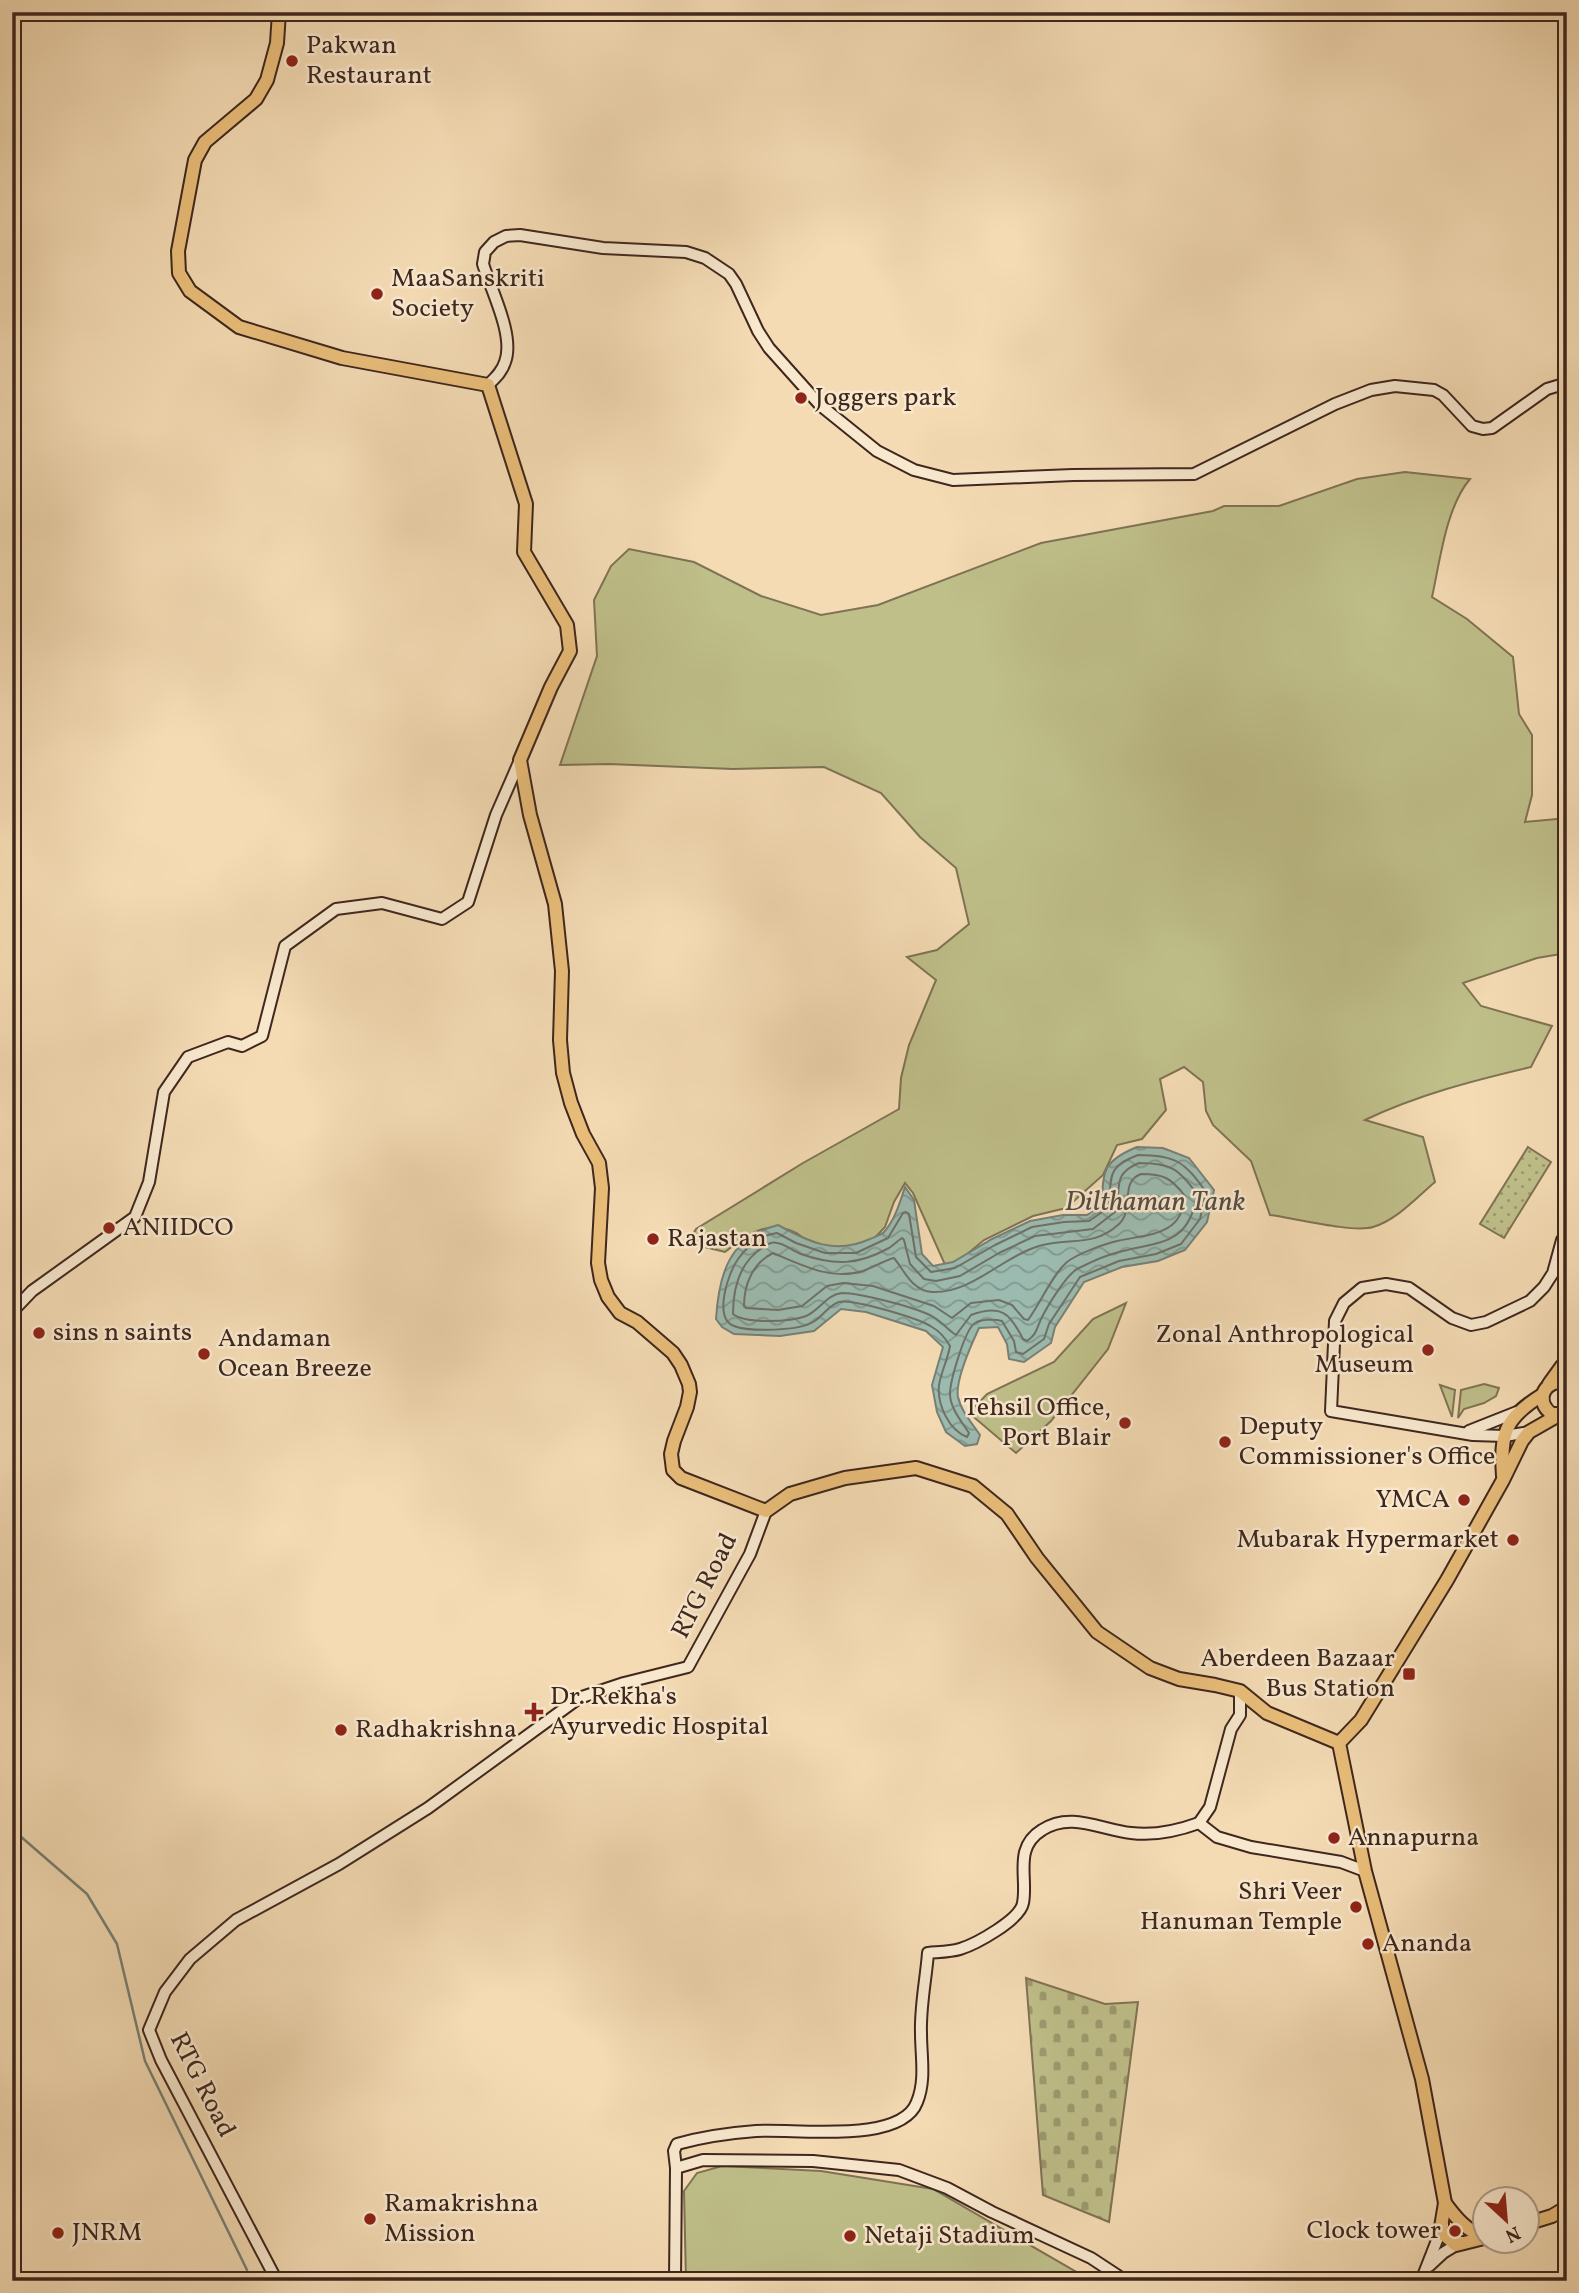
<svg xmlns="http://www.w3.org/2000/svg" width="1579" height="2293" font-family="Vollkorn,serif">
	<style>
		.green { fill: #bfbf8a; stroke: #7f7354; stroke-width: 2 }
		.cemetery { fill: url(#cemetery-stones); stroke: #7f7354; stroke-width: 2 }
		.garden { fill: url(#garden-dots); stroke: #7f7354; stroke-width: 2 }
		.water { fill: url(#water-waves); stroke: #778076; stroke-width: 2 }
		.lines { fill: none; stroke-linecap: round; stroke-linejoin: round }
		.shore { stroke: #6e7167; stroke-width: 2 }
		.stream { stroke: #778076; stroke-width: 2.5 }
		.secondary-casing { stroke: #3f271e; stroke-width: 14 }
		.primary-casing { stroke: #3f271e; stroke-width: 16 }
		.secondary { stroke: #f8e8ce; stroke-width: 10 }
		.primary { stroke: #eabe7a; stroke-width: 12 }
		.poi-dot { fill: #8f2418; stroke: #f8e8ce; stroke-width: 2.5 }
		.labels { text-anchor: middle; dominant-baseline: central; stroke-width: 5; stroke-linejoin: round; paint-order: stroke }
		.poi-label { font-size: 26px; fill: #3f271e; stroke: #f8e8ce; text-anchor: start }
		.street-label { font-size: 26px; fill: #3f271e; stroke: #f8e8ce }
		.water-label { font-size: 28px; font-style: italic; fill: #564c42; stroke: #f8e8ce }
	</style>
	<defs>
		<pattern id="cemetery-stones" width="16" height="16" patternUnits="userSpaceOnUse" patternTransform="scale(1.75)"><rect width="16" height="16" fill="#bfbf8a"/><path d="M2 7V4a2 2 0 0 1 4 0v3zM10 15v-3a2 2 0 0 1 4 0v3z" fill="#9d9b70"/></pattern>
		<pattern id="garden-dots" width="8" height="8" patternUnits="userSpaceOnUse" patternTransform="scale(1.75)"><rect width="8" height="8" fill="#bfbf8a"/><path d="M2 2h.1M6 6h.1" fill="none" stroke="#9d9b70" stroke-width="1.8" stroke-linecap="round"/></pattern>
		<pattern id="water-waves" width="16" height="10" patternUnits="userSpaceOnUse" patternTransform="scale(1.75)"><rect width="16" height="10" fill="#9cbbb0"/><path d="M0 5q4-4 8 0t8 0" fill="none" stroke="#81988f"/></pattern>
	</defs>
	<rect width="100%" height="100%" fill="#f4dbb4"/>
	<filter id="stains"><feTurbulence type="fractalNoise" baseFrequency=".00286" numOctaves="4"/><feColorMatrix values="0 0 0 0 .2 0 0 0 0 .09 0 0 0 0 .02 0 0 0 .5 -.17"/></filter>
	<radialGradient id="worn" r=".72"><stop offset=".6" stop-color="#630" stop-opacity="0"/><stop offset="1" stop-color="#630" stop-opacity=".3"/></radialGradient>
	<g class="green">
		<path d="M 1405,472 L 1470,479 C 1446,507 1440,561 1432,597 L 1467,619 L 1513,657 L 1519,714 L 1532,735 L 1532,795 L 1525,822 L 1567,818 L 1567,953 L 1537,958 L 1463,983 L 1481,1006 L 1552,1026 L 1531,1067 C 1475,1080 1417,1095 1365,1120 L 1423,1137 L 1435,1182 C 1417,1197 1397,1220 1373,1227 C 1353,1233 1294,1218 1270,1215 L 1251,1161 L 1213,1125 L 1206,1111 L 1203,1082 L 1184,1067 L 1160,1079 L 1166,1110 L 1142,1139 L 1117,1145 L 1103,1175 L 1066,1208 L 1033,1216 L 984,1240 L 960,1260 L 946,1267 L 913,1193 L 905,1183 L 894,1202 L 885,1227 L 867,1246 L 815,1250 C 809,1244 802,1235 794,1232 C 767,1219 745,1236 725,1252 L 688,1243 L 696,1229 L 803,1163 L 899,1109 L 901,1078 L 909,1045 L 936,980 L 907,957 L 937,950 L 969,924 L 956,868 L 920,837 L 881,793 L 824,767 L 733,769 L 609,764 L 560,765 L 597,656 L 594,600 L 611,566 L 629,549 L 694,562 L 761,596 L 821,615 L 878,605 L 1041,543 L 1213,511 L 1224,506 L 1279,506 L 1357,479 Z"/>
		<polygon points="1126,1303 1108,1349 1051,1421 1016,1453 969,1413 987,1394 1054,1362 1093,1319"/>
		<polygon points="1484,1384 1499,1388 1496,1396 1484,1403 1464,1409 1458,1418 1461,1390"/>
		<polygon points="1440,1385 1455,1390 1452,1417"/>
		<polygon points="722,2166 821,2171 933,2189 1092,2281 686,2281 684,2191 697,2173"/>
	</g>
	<polygon class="cemetery" points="1026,1978 1105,2004 1138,2002 1109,2222 1043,2195"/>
	<polygon class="garden" points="1528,1147 1551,1162 1504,1238 1480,1224"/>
	<path class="water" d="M 1137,1147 L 1163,1148 L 1189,1158 L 1214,1190 L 1207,1222 L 1185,1250 L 1158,1261 L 1122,1267 L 1084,1282 L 1055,1327 L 1051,1343 L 1024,1362 L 1009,1359 L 1007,1344 L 998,1327 L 979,1328 C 972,1343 955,1381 958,1397 C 961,1411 972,1423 980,1435 L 977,1444 L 965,1446 L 946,1432 L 937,1412 L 932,1385 L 943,1347 L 926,1331 L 866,1312 L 841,1309 L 814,1331 L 780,1336 L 734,1334 L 722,1327 L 716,1319 C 719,1273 729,1238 778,1225 C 809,1242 835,1255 870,1239 C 874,1237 881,1235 884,1232 C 895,1220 900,1202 905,1187 L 914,1200 L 922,1254 L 933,1266 L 953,1262 L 992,1239 L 1030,1221 L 1063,1215 L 1087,1215 L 1102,1204 C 1103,1170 1103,1161 1137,1147 Z"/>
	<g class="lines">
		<g class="shore">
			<path d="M 1138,1155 C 1176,1155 1185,1162 1206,1192 L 1200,1219 L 1181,1244 L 1156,1254 L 1119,1261 L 1080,1277 L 1049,1324 L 1044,1339 L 1023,1354 L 1016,1352 L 1014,1341 L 1002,1321 C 995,1319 981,1319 975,1323 C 965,1329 950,1381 950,1394 C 950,1408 962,1422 969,1433 L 967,1437 C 949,1430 937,1405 939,1385 C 941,1372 948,1359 950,1346 C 946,1339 939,1331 932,1327 C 921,1319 851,1298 839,1302 C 829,1305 822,1317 813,1322 C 799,1331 749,1332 734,1326 C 713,1318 728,1273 738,1259 C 748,1245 761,1235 777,1233 L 796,1243 L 825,1253 L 856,1253 L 888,1238 L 903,1213 L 906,1212 L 909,1214 L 916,1257 L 931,1272 L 955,1268 L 995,1245 L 1032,1227 L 1064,1222 L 1089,1221 L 1108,1208 C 1113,1178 1104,1168 1138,1155 Z"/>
			<path d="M 1139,1163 C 1171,1163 1179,1169 1197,1194 C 1189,1246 1160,1241 1119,1252 C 1106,1255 1091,1262 1079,1268 C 1067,1273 1047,1307 1041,1319 C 1036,1330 1037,1334 1027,1341 L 1023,1339 C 1010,1313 1001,1304 971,1315 L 956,1335 C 948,1330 943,1323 935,1318 C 920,1308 860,1293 842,1293 C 827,1294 819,1311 806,1316 C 791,1322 745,1324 733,1314 C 733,1288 739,1263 762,1248 C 766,1245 772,1241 777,1243 C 785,1244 793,1251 801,1254 C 835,1266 858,1265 889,1248 C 894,1245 897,1241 902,1238 L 904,1240 L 910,1264 L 924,1279 L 936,1281 L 960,1276 L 999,1253 L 1035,1236 L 1093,1229 L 1115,1212 C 1123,1189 1110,1175 1139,1163 Z"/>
			<path d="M 1141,1174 C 1164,1174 1171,1178 1185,1196 C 1182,1237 1147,1234 1117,1241 C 1104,1244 1077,1254 1067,1262 C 1052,1275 1040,1304 1028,1320 L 1024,1319 L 1012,1305 L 999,1300 L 971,1303 L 952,1318 L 934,1306 L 873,1286 L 843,1283 L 827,1286 L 802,1306 L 778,1310 L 746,1308 L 744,1306 C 744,1284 753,1263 773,1253 C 801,1265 832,1281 863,1271 C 874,1267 883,1261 894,1258 C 904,1270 912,1291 932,1292 C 971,1294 1002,1257 1039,1246 C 1069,1237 1093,1248 1119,1224 C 1135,1209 1119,1182 1141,1174 Z"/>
		</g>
		<polyline class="stream" points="12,1829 87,1894 117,1944 145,2061 247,2270"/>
		<defs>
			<g id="secondary">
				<path d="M 488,385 C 495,378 502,372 505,362 C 515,336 491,290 483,264 L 485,252 L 494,242 L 506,236 L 520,235 L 603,248 L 686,252 L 705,258 L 729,274 L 736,284 L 758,331 L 769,348 L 820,405 L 877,451 L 914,470 L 953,480 L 1073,475 L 1194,474 L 1335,404 L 1371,390 L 1395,386 L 1434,390 L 1443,395 L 1472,426 L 1483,429 L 1492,428 L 1547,389 L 1567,383"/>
				<polyline points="12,1312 32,1291 135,1217 149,1182 164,1092 188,1057 228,1042 242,1046 262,1036 285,946 336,909 382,903 442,919 468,902 496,815 520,760"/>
				<polyline points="1469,1431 1517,1412"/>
				<polyline points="1529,1432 1505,1436 1473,1435 1331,1411 1335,1321 1344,1303 1362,1288 1386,1284 1409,1288 1452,1318 1471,1325 1486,1322 1530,1301 1544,1287 1553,1273 1562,1240 1567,1234"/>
				<polyline points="1199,1823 1210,1807 1231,1729 1240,1715 1240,1691"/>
				<path d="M 676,2168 L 674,2151 L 677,2144 C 702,2137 729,2133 756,2131 C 794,2128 901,2145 917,2102 C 926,2080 921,2057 921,2033 C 920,2007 926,1979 928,1953 C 938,1952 950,1952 960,1949 C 976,1944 1020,1920 1023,1903 C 1028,1877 1013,1848 1042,1830 C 1071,1811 1101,1830 1131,1833 C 1154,1836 1177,1831 1199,1823 L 1217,1837 L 1251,1847 L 1341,1862 L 1365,1871"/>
				<polyline points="1429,2266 1443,2253 1461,2242"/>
				<polyline points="277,2281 161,2060 149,2030 165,1992 190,1959 236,1920 339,1864 428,1808 579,1698 624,1683 688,1667 750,1554 766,1511"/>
				<polyline points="675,2281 676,2168 703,2160 813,2161 899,2170 947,2188 992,2212 1091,2258 1126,2281"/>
				<polyline points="1421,2281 1443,2225"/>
			</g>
			<g id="primary">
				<polyline points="279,12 277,43 267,80 256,99 205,142 195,160 178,251 179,273 190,291 239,327 342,358 488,385 526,504 524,552 567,625 570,651 551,687 520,760 530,815 555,904 562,971 560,1040 563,1073 571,1103 583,1134 599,1163 602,1188 598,1263 601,1280 608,1297 620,1313 637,1322 673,1353 681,1365 689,1384 690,1392 687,1407 674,1441 671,1454 673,1470 681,1478 766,1511 790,1494 845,1478 916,1468 973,1486 1007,1514 1037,1558 1097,1632 1150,1668 1179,1679 1215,1685 1240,1691 1267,1713 1339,1743"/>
				<path d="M 1567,1383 C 1545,1377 1533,1401 1552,1414 L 1567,1414"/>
				<polyline points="1549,1384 1562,1366 1567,1364"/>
				<path d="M 1503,1476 C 1500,1433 1505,1418 1542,1395"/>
				<path d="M 1445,2203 C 1456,2218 1467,2231 1484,2237"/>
				<polyline points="1526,2224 1552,2216 1567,2207"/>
				<polyline points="1484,2238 1456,2245 1443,2234 1441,2227 1445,2203 1422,2079 1365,1871 1339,1743 1361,1720 1447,1580 1503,1480 1522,1441 1529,1432 1557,1416"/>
			</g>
		</defs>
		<use href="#secondary" class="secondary-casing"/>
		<use href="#primary" class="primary-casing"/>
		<use href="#secondary" class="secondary"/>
		<use href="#primary" class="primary"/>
	</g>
	<g class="poi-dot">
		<circle cx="292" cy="61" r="7"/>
		<circle cx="377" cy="294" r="7"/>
		<circle cx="801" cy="398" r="7"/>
		<circle cx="109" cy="1228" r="7"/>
		<circle cx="653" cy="1239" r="7"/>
		<circle cx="39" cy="1333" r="7"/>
		<circle cx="1428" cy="1350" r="7"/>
		<circle cx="204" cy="1354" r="7"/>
		<circle cx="1125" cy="1423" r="7"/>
		<circle cx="1225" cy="1442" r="7"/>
		<circle cx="1464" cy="1500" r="7"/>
		<circle cx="1513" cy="1540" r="7"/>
		<rect x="1402" y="1667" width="14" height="14" rx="3.5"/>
		<path d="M530.5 1701.5h7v7h7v7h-7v7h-7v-7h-7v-7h7z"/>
		<circle cx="341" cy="1730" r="7"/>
		<circle cx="1334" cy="1838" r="7"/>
		<circle cx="1356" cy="1907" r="7"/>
		<circle cx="1368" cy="1944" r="7"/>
		<circle cx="370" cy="2219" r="7"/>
		<circle cx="1455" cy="2231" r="7"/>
		<circle cx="58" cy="2233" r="7"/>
		<circle cx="850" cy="2236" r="7"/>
	</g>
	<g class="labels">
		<g class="poi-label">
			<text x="306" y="46">Pakwan<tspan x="306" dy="30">Restaurant</tspan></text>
			<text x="391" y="279">MaaSanskriti<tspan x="391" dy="30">Society</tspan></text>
			<text x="815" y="398">Joggers park</text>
			<text x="123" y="1228">ANIIDCO</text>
			<text x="667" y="1239">Rajastan</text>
			<text x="53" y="1333">sins n saints</text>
			<text x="1414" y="1335" text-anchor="end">Zonal Anthropological<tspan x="1414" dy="30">Museum</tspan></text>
			<text x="218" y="1339">Andaman<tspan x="218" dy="30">Ocean Breeze</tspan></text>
			<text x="1111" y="1408" text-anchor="end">Tehsil Office,<tspan x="1111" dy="30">Port Blair</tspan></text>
			<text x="1239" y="1427">Deputy<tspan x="1239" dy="30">Commissioner's Office</tspan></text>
			<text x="1450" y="1500" text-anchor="end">YMCA</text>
			<text x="1499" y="1540" text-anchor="end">Mubarak Hypermarket</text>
			<text x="1395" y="1659" text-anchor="end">Aberdeen Bazaar<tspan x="1395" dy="30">Bus Station</tspan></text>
			<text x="550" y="1697">Dr. Rekha's<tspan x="550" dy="30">Ayurvedic Hospital</tspan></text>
			<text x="355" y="1730">Radhakrishna</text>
			<text x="1348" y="1838">Annapurna</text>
			<text x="1342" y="1892" text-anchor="end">Shri Veer<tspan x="1342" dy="30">Hanuman Temple</tspan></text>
			<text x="1382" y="1944">Ananda</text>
			<text x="384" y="2204">Ramakrishna<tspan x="384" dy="30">Mission</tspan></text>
			<text x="1441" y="2231" text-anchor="end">Clock tower</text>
			<text x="72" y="2233">JNRM</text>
			<text x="864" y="2236">Netaji Stadium</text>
		</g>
		<g class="street-label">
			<text transform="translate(705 1586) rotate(-63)">RTG Road</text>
			<text transform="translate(202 2085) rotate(63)">RTG Road</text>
		</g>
		<g class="water-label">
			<text x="1155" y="1202">Dilthaman Tank</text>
		</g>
	</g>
	<rect width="1579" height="2293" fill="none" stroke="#f4dbb4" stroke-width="42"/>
	<rect x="14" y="14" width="1551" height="2265" fill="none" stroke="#3f271e" stroke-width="3.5"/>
	<rect x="21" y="21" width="1537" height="2251" fill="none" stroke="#3f271e" stroke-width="2"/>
	<g transform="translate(1506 2220) rotate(154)"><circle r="33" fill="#f8e8ce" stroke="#ae9b88" stroke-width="2"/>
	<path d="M0-5L12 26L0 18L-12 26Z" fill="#8f2418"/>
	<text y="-10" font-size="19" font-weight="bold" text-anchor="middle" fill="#3f271e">N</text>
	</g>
	<rect width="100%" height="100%" filter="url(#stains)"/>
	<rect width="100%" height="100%" fill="url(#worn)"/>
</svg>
